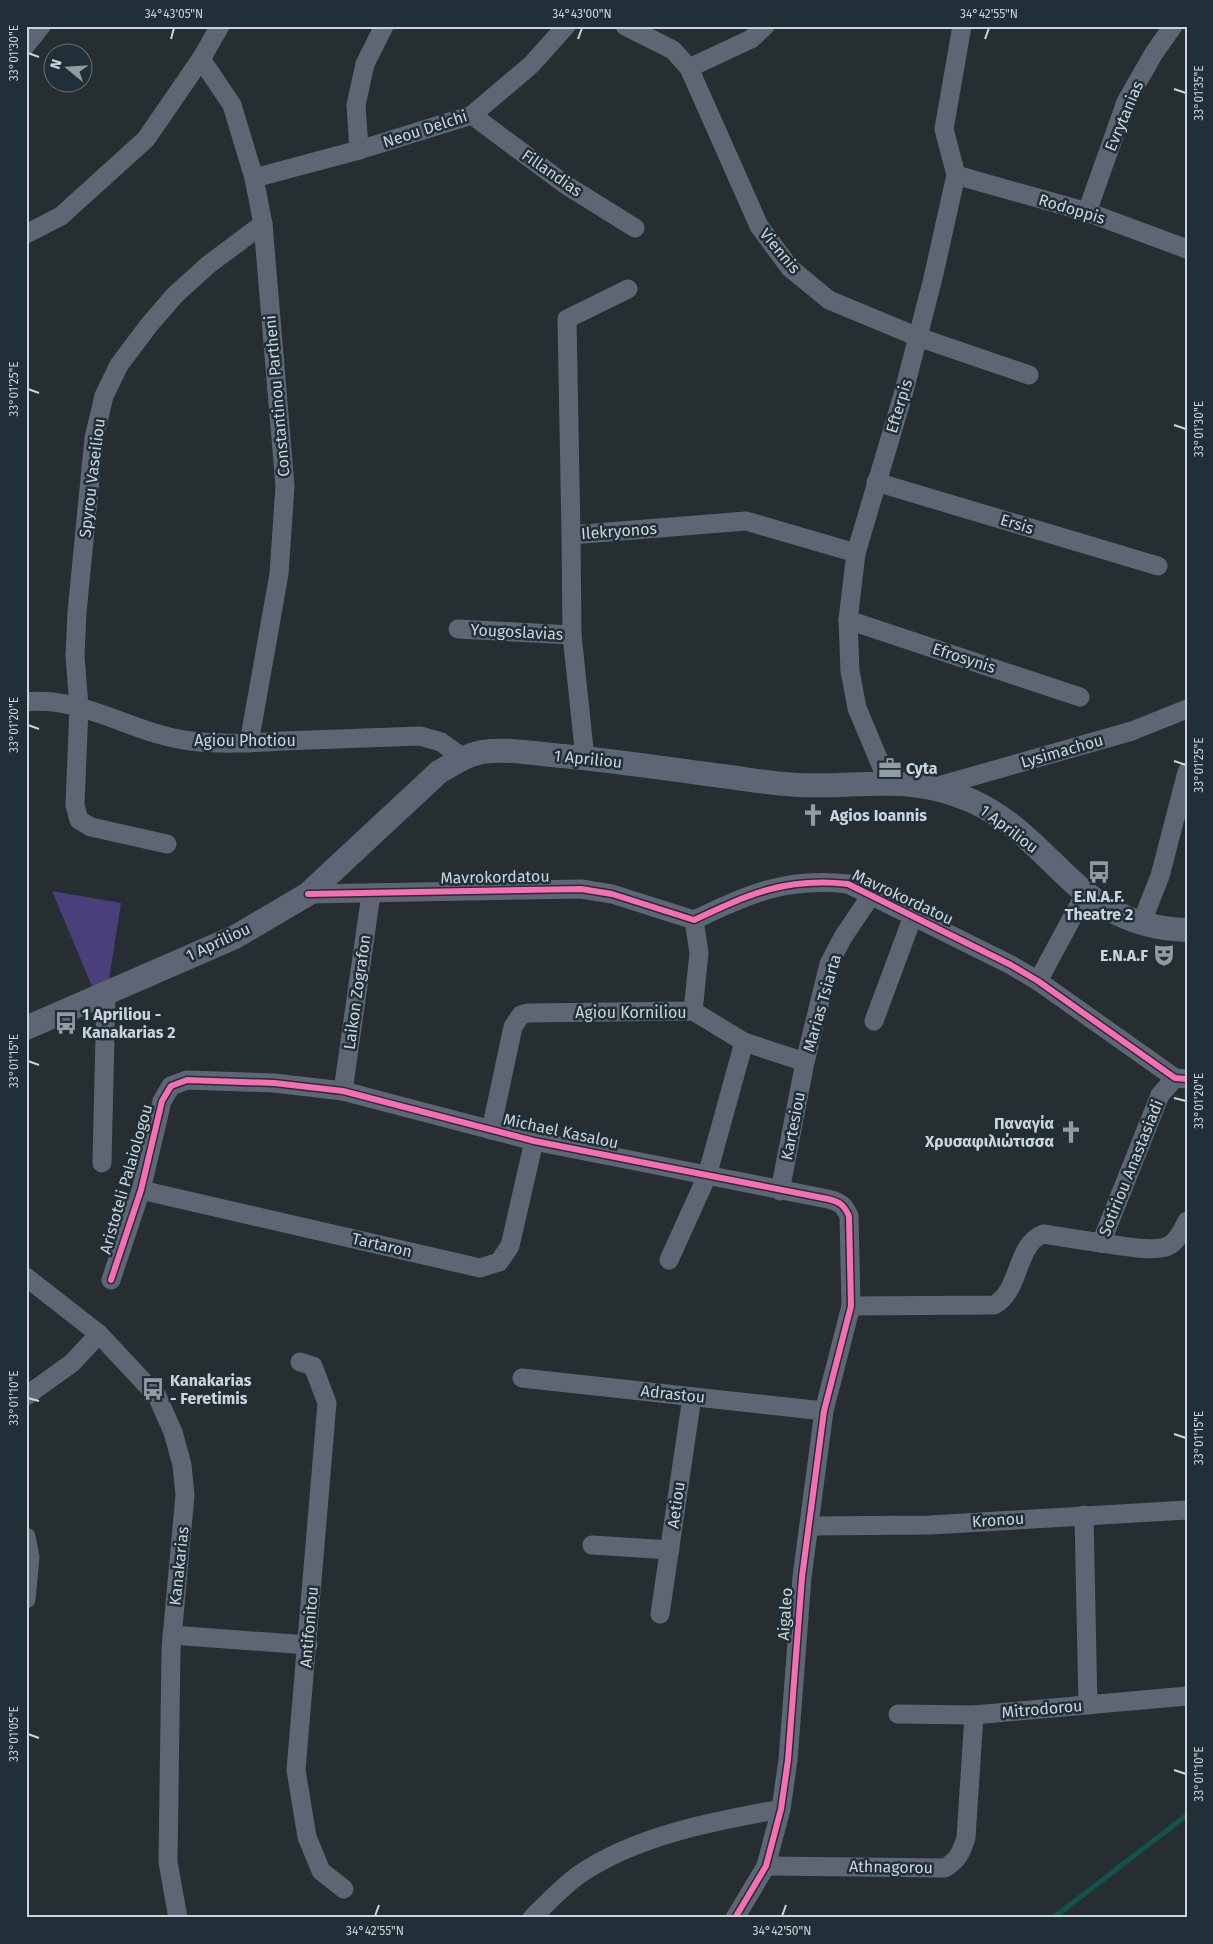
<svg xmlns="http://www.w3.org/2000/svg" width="1213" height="1944" font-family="'Fira Sans',sans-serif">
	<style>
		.green { fill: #493f7b }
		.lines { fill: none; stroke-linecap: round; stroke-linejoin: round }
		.stream { stroke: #13534e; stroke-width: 5 }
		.minor { stroke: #5e6674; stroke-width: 19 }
		.major { stroke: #5d6674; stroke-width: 24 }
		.cycleway-casing { stroke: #202f38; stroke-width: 9 }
		.cycleway { stroke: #f96db3; stroke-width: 6 }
		.ticks { fill: none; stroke: #ccd5db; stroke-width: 2 }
		.labels { text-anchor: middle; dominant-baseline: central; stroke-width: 5; stroke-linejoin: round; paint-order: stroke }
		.street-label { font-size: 16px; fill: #ccd5db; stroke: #202f38 }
		.poi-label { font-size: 16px; font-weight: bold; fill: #ccd5db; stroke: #202f38; text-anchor: start }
		.neatline { fill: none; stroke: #ccd5db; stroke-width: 2 }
		.ticks-label { font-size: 12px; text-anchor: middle; fill: #ccd5db }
	</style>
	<rect width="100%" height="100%" fill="#262e32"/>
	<polygon class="green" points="52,891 121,903 108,986 94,991"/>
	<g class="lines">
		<polyline class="stream" points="1053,1918 1187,1815"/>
		<g class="minor">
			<polyline points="625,26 673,50 689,68 759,226 790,268 829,300 918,337 1029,375"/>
			<polyline points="26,45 41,26"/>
			<polyline points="201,59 232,105 254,178 263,224 285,486 279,574 249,743"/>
			<polyline points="689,68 751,39 765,26"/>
			<polyline points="472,115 566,185 635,228"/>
			<polyline points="359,150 356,105 365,64 384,26"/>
			<polyline points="956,175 1087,212 1187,249"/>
			<polyline points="254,178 359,150 472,115 531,65 566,26"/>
			<polyline points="1087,212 1126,102 1154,53 1173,26"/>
			<polyline points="26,234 61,216 146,139 201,59 220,26"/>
			<polyline points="628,289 567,319 571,535 746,521 856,553"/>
			<polyline points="876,482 1158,566"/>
			<polyline points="571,535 572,635"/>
			<polyline points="848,620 1080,697"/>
			<polyline points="458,629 572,635 585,758"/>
			<path d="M 26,702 C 81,696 131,732 184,740 C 216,745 251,743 283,741 C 329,739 374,738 420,736 L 441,742 L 463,758"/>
			<polyline points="888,782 857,708 850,671 848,620 856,553 903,395 933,278 956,175 944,129 962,26"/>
			<polyline points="935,787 1132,731 1187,709"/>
			<polyline points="167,844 91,827 79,820 75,805 79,707 75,656 77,612 94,438 104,396 119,365 149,325 175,295 208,265 263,224"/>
			<path d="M 308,894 L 581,889 L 612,894 L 694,920 C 749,894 786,877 848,884 L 1011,965 L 1038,981 L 1175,1078 L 1187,1079"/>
			<polyline points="1141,924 1160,876 1187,772"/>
			<polyline points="1038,981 1085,894"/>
			<polyline points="693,1011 699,953 694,920"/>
			<polyline points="874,1021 913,916"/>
			<polyline points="343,1091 371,894"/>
			<polyline points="491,1130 513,1027 521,1015 528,1013 693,1011 744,1042 805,1062"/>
			<polyline points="102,1163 106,992"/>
			<polyline points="141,1190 480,1268 499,1262 510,1246 534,1141"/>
			<polyline points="780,1191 805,1062 829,964 843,937 872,894"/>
			<path d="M 1101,1243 C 1117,1245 1154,1253 1168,1246 C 1177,1242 1183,1229 1187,1221"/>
			<polyline points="669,1260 707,1176 744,1042"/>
			<polyline points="26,1277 99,1334 157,1396 173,1432 182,1465 185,1495 171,1649 168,1862 178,1918"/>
			<path d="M 111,1280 L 141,1190 L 162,1101 L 171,1086 L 187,1080 L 274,1083 L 343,1091 L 534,1141 L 828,1199 C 840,1202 844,1205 849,1216 L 851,1306 L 824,1411 L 802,1577 L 788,1760 L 781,1809 L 766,1866 L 735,1918"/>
			<path d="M 851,1306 L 994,1305 C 1021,1291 1015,1245 1043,1234 L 1101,1243 L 1160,1095 L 1175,1078"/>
			<polyline points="300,1362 313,1366 327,1403 296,1770 307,1837 321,1871 344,1889"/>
			<polyline points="522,1378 824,1411"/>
			<polyline points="26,1396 72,1363 99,1334"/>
			<polyline points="1084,1515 1088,1705"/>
			<polyline points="809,1526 930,1525 1187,1510"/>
			<polyline points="26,1537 30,1557 26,1599"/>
			<polyline points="592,1545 670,1550"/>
			<polyline points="660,1614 692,1397"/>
			<polyline points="172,1635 308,1645"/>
			<polyline points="898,1714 974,1715 1187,1696"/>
			<path d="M 766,1866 L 945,1868 C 958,1860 961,1853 966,1838 L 974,1715"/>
			<path d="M 532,1918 C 547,1903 563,1886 580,1874 C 637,1835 715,1821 781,1809"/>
		</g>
		<path class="major" d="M 26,1028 L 235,937 L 308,894 L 439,772 C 453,764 466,755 482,752 C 508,748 537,754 563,756 C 616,761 669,769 722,776 C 747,779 773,784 798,785 C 863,788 908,773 972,801 C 1057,840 1076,927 1187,930"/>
		<defs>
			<g id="cycleway">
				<path d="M 308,894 L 581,889 L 612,894 L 694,920 C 749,894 786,877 848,884 L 1011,965 L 1038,981 L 1175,1078 L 1187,1079"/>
				<path d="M 111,1280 L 141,1190 L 162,1101 L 171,1086 L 187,1080 L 274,1083 L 343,1091 L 534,1141 L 828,1199 C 840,1202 844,1205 849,1216 L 851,1306 L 824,1411 L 802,1577 L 788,1760 L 781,1809 L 766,1866 L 735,1918"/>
			</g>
		</defs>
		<use href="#cycleway" class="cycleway-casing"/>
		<use href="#cycleway" class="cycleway"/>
	</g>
	<path class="ticks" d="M 171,39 L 174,28M 578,39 L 582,28M 985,39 L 989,28M 28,53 L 39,57M 1174,89 L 1186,93M 28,389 L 39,393M 1174,425 L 1186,429M 28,725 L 39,729M 1174,761 L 1186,765M 28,1061 L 39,1065M 1174,1098 L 1186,1101M 28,1398 L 39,1401M 1174,1434 L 1186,1438M 28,1734 L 39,1738M 1174,1770 L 1186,1774M 375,1916 L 379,1905M 782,1916 L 786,1905"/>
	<defs>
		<symbol id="office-bare" viewBox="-9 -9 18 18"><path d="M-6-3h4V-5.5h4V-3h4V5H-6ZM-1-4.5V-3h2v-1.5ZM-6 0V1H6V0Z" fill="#929ba0" stroke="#202f38" stroke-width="2.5" paint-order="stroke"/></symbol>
		<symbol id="church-bare" viewBox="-9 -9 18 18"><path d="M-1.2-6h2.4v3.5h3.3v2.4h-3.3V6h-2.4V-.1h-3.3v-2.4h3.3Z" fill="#929ba0" stroke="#202f38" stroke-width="2.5" paint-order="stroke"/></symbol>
		<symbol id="bus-bare" viewBox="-9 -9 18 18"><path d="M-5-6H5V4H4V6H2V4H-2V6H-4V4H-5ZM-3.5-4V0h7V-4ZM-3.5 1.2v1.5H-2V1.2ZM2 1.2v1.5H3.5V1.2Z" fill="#929ba0" stroke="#202f38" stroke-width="2.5" paint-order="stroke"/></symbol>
		<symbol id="theatre-bare" viewBox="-9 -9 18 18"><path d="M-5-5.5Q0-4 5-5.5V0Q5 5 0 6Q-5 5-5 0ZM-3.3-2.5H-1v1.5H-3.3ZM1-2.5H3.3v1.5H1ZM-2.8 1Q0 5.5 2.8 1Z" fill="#929ba0" stroke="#202f38" stroke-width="2.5" paint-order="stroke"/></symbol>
	</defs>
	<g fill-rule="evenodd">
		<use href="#office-bare" x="874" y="752" width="32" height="32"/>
		<use href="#church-bare" x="797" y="799" width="32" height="32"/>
		<use href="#bus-bare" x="1083" y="856" width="32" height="32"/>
		<use href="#theatre-bare" x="1148" y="939" width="32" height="32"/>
		<use href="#bus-bare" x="50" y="1007" width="32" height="32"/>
		<use href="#church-bare" x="1055" y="1116" width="32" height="32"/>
		<use href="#bus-bare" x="137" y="1373" width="32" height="32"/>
	</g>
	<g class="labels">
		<g class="street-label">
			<text transform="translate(1124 116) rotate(-67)">Evrytanias</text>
			<text transform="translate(425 129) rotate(-18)">Neou Delchi</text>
			<text transform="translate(552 173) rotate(35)">Fillandias</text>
			<text transform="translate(1072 209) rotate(17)">Rodoppis</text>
			<text transform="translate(780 251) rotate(50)">Viennis</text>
			<text transform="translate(277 396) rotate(-95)">Constantinou Partheni</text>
			<text transform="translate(899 406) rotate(-73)">Efterpis</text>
			<text transform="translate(92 478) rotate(-83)">Spyrou Vaseiliou</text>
			<text transform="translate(1017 524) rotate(17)">Ersis</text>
			<text transform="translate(619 531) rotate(-4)">Ilekryonos</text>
			<text transform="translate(517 632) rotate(3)">Yougoslavias</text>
			<text transform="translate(964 658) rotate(18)">Efrosynis</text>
			<text x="245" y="740">Agiou Photiou</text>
			<text transform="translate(1062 751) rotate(-16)">Lysimachou</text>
			<text transform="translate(588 759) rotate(6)">1 Apriliou</text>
			<text transform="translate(1009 829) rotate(37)">1 Apriliou</text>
			<text transform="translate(495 877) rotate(-1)">Mavrokordatou</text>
			<text transform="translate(903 897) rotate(25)">Mavrokordatou</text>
			<text transform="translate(218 942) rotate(-25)">1 Apriliou</text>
			<text transform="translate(357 992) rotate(-82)">Laikon Zografon</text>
			<text transform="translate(822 1003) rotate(-74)">Marias Tsiarta</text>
			<text x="631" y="1012">Agiou Korniliou</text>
			<text transform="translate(793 1126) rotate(-79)">Kartesiou</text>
			<text transform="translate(561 1131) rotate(12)">Michael Kasalou</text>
			<text transform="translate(1131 1168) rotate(-68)">Sotiriou Anastasiadi</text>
			<text transform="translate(126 1179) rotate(-74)">Aristoteli Palaiologou</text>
			<text transform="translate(382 1245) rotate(13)">Tartaron</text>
			<text transform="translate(673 1394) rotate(6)">Adrastou</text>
			<text transform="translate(676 1505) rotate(-82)">Aetiou</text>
			<text transform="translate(998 1520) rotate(-4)">Kronou</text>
			<text transform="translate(179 1566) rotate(-84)">Kanakarias</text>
			<text transform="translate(785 1614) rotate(-86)">Aigaleo</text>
			<text transform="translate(309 1627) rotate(-85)">Antifonitou</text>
			<text transform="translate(1042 1709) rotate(-5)">Mitrodorou</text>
			<text transform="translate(891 1867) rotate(1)">Athnagorou</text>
		</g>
		<g class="poi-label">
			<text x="906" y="768">Cyta</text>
			<text x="830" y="815">Agios Ioannis</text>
			<text x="1099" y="896" text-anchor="middle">E.N.A.F.<tspan x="1099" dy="18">Theatre 2</tspan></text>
			<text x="1148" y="955" text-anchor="end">E.N.A.F</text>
			<text x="82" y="1014">1 Apriliou -<tspan x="82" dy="18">Kanakarias 2</tspan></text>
			<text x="1054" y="1123" text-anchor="end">Παναγία<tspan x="1054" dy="18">Χρυσαφιλιώτισσα</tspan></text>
			<text x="170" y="1380">Kanakarias<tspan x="170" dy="18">- Feretimis</tspan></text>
		</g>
	</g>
	<rect width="1213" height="1944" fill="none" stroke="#202f38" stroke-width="55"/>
	<g transform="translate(68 68) rotate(288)"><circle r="24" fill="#202f38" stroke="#657179"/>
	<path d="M0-4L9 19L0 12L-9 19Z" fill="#929ba0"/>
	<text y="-8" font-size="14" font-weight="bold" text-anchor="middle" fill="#ccd5db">N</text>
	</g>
	<rect x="28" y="28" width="1158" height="1888" class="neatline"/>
	<g class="ticks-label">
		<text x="174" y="18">34°43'05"N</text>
		<text x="582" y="18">34°43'00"N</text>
		<text x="989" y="18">34°42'55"N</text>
		<text transform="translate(14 53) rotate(-90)" y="4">33°01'30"E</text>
		<text transform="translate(1199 93) rotate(-90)" y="4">33°01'35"E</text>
		<text transform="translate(14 389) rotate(-90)" y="4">33°01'25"E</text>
		<text transform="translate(1199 429) rotate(-90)" y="4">33°01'30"E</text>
		<text transform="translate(14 725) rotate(-90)" y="4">33°01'20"E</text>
		<text transform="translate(1199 765) rotate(-90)" y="4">33°01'25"E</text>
		<text transform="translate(14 1061) rotate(-90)" y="4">33°01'15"E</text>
		<text transform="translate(1199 1101) rotate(-90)" y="4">33°01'20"E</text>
		<text transform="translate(14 1398) rotate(-90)" y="4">33°01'10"E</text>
		<text transform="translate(1199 1438) rotate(-90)" y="4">33°01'15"E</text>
		<text transform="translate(14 1734) rotate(-90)" y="4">33°01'05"E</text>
		<text transform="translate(1199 1774) rotate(-90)" y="4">33°01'10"E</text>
		<text x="375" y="1935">34°42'55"N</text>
		<text x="782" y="1935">34°42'50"N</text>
	</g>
</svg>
